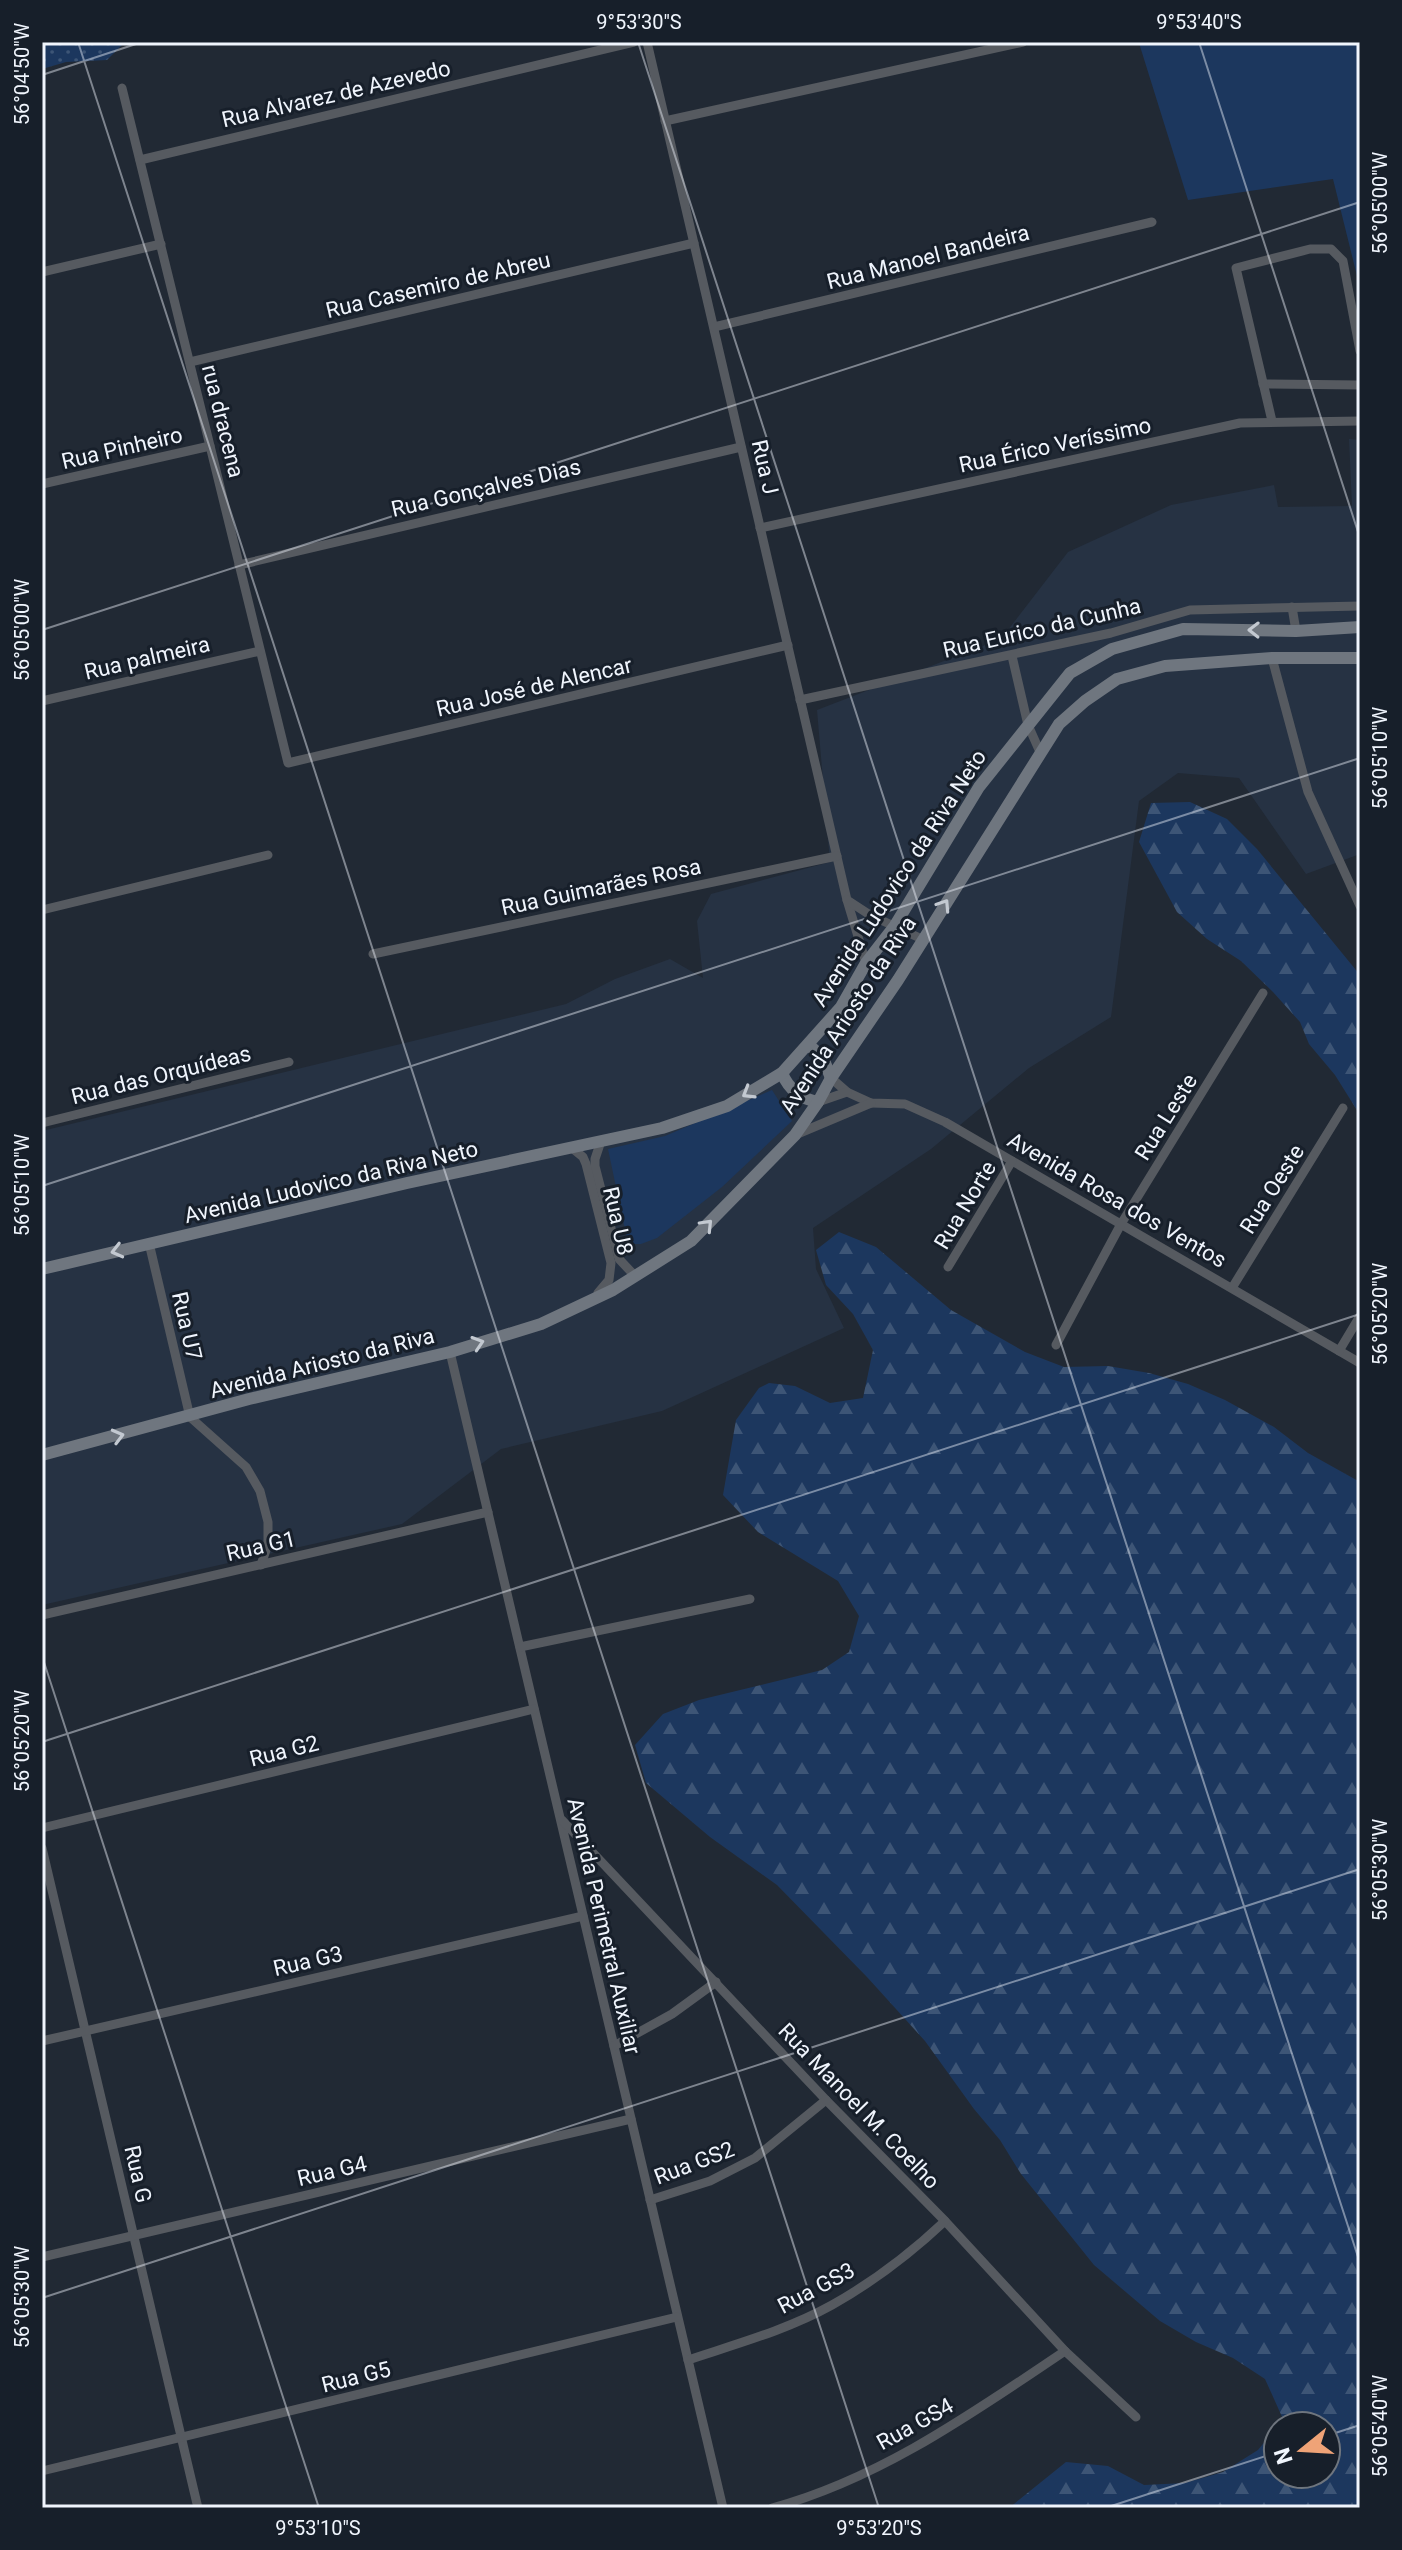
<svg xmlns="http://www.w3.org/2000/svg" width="1402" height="2550" font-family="Roboto,sans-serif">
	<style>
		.built { fill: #263243 }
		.green { fill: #1c375e }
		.forest { fill: url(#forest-firs); fill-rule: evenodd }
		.park { fill: url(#park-dots) }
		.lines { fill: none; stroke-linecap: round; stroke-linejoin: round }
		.stream { stroke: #00163d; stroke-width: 3 }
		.street { stroke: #565a60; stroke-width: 9 }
		.secondary { stroke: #6f767f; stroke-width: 12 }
		.oneway { stroke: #c3c9d1 }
		.ticks { fill: none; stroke: #f0f5fd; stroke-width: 2; stroke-opacity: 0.45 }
		.labels { text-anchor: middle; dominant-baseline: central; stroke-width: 6; stroke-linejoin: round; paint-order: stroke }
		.street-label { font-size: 22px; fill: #f0f5fd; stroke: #171f2a }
		.neatline { fill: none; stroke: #f0f5fd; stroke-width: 3 }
		.ticks-label { font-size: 20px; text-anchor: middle; fill: #f0f5fd }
	</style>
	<defs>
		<pattern id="forest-firs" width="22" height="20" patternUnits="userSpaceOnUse" patternTransform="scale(2)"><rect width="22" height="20" fill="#1c375e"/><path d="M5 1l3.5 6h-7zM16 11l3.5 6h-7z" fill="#3d5576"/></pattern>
		<pattern id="park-dots" width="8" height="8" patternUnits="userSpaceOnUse" patternTransform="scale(2)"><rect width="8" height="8" fill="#1c375e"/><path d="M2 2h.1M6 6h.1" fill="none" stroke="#3d5576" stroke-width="1.8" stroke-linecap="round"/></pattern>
	</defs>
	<rect width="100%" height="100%" fill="#212934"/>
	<polygon class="built" points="1349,439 1360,440 1360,854 1306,874 1239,778 1178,773 1139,801 1111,1017 1029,1068 931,1149 813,1228 816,1269 844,1328 662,1411 501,1449 402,1524 42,1605 42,1131 566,1004 615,979 670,959 703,978 697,921 711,894 830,862 817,710 1001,639 1068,552 1171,505 1274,485 1278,507 1352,506"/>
	<g class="green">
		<polygon points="1360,42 1360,288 1333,179 1188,200 1139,43"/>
		<polygon points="772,1090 792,1121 722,1187 657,1238 641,1244 628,1244 608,1149 665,1136"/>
	</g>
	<g class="forest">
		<polygon points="1190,802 1227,819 1257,849 1360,975 1360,1115 1335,1075 1309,1044 1300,1022 1273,992 1241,961 1207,939 1177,912 1139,842 1151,803"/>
		<path d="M 839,1232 L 876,1247 L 951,1310 L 1025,1352 L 1064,1367 L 1108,1366 L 1149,1373 L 1188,1384 L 1225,1400 L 1274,1427 L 1308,1453 L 1360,1482 L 1360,2508 L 1009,2508 L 1066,2462 L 1108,2466 L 1144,2485 L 1185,2483 L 1223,2472 L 1258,2450 L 1283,2419 L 1265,2379 L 1233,2358 L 1196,2342 L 1160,2321 L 1094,2265 L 1021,2174 L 1000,2140 L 974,2109 L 925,2041 L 867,1977 L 777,1885 L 710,1837 L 646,1783 L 635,1745 L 663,1714 L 699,1700 L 822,1670 L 849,1652 L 859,1616 L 838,1581 L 758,1532 L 723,1495 L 736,1420 L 759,1388 L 769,1383 L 795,1386 L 830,1403 L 863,1398 L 873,1350 L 853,1314 L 826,1285 L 816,1250 ZM 1278,2426 L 1326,2426 L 1326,2474 L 1278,2474 Z"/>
	</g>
	<polygon class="park" points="42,42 125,42 107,60 66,62 42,69"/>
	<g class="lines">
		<polyline class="stream" points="1359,2508 1360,2506"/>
		<g class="street">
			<polyline points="647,42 847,900 866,963"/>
			<polyline points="122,88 288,763 788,645"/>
			<polyline points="665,121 1023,42"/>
			<polyline points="140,160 634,42"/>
			<polyline points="42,272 161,244"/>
			<polyline points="714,327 1152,222"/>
			<polyline points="190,362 694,243"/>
			<polyline points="1263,384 1360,385"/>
			<polyline points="1272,421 1236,268 1310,249 1331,249 1343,261 1360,351"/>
			<polyline points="42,484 210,446"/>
			<polyline points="760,528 1240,423 1360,421"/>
			<polyline points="239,565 741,447"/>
			<polyline points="1292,607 1296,631"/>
			<polyline points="1012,656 1028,725 1040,752"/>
			<polyline points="1272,658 1308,792 1360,906"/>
			<polyline points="800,700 1111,633 1190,610 1360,606"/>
			<polyline points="42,701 260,651"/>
			<polyline points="847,900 870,915 922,939"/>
			<polyline points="42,910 268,855"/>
			<polyline points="373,954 837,856"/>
			<polyline points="831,1078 847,1092 871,1103 905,1104 945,1122 1360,1363"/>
			<polyline points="818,1102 847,1092"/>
			<polyline points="42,1123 289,1062"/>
			<polyline points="795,1135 871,1103"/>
			<polyline points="601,1141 595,1159 595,1166 619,1259 635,1276"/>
			<polyline points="572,1148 583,1157 586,1164 611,1263 609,1280 598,1293"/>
			<polyline points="149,1243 190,1417 246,1467 260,1491 268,1522 268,1544 261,1565"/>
			<polyline points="948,1267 1012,1161"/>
			<polyline points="1232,1288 1343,1108"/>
			<polyline points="1056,1345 1121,1224 1263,993"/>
			<polyline points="1339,1351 1360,1316"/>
			<polyline points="450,1352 723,2508"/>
			<polyline points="42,1615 488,1512"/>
			<polyline points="520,1647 750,1599"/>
			<polyline points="562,1820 826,2100 945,2221 1065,2351 1136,2417"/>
			<polyline points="42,1828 534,1709"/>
			<polyline points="42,1848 198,2508"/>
			<polyline points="42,2041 583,1916"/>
			<polyline points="614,2046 672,2014 716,1982"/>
			<polyline points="650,2200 710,2181 755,2158 826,2100"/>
			<polyline points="42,2257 631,2119"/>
			<path d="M 688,2360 C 736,2344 787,2330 832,2305 C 873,2282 911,2253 945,2221"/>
			<polyline points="42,2471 677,2317"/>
			<path d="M 772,2508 C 880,2479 974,2412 1065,2351"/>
		</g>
		<g class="secondary">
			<polyline points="809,1045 823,1058 831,1078"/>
			<path d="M 782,1073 C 789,1090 801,1099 818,1102"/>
			<polyline points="42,1269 407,1183 662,1128 727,1106 782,1073 841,1007 866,963 894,927 979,787 1070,673 1112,649 1183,629 1296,631 1360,627"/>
			<polyline points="42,1455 249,1399 450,1352 541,1324 613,1290 691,1241 795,1135 818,1102 831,1078 898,980 1059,724 1085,701 1117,679 1165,666 1272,658 1360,658"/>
		</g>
	</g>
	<defs><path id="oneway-chevron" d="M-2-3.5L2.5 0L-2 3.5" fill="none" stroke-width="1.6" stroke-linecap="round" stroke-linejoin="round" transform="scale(2)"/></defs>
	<g class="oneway">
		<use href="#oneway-chevron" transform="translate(1254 630) rotate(-179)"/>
		<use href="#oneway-chevron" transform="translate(944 905) rotate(-57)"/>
		<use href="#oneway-chevron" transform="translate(748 1093) rotate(149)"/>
		<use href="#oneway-chevron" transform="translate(707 1225) rotate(-46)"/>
		<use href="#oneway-chevron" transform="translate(117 1251) rotate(166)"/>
		<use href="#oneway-chevron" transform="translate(478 1343) rotate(-18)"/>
		<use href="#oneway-chevron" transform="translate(118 1436) rotate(-15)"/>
	</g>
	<path class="ticks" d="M 78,42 L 879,2508M 638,42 L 1360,2263M 1199,42 L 1360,538M 42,75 L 142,42M 42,630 L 1360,202M 42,1186 L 1360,758M 42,1656 L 319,2508M 42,1742 L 1360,1314M 42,2298 L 1360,1869M 1326,2436 L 1360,2425M 1105,2508 L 1278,2452"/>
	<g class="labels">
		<g class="street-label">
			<text transform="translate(336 94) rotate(-13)">Rua Alvarez de Azevedo</text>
			<text transform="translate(928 257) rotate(-14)">Rua Manoel Bandeira</text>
			<text transform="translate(438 285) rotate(-13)">Rua Casemiro de Abreu</text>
			<text transform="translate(223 421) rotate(76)">rua dracena</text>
			<text transform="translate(1055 445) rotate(-12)">Rua Érico Veríssimo</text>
			<text transform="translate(122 448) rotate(-13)">Rua Pinheiro</text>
			<text transform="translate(765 467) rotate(77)">Rua J</text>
			<text transform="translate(486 488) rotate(-13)">Rua Gonçalves Dias</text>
			<text transform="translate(1042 628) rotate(-13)">Rua Eurico da Cunha</text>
			<text transform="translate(147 658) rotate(-13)">Rua palmeira</text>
			<text transform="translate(534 687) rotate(-13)">Rua José de Alencar</text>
			<text transform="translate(899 878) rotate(-57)">Avenida Ludovico da Riva Neto</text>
			<text transform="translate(601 887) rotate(-12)">Rua Guimarães Rosa</text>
			<text transform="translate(848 1015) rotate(-57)">Avenida Ariosto da Riva</text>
			<text transform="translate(161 1075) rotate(-14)">Rua das Orquídeas</text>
			<text transform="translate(1166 1117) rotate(-58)">Rua Leste</text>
			<text transform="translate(331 1182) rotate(-13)">Avenida Ludovico da Riva Neto</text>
			<text transform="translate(1272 1189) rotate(-58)">Rua Oeste</text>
			<text transform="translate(1117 1200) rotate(30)">Avenida Rosa dos Ventos</text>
			<text transform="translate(965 1205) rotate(-59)">Rua Norte</text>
			<text transform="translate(618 1221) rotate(77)">Rua U8</text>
			<text transform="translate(187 1326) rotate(77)">Rua U7</text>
			<text transform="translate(322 1363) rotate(-14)">Avenida Ariosto da Riva</text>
			<text transform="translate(261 1546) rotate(-13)">Rua G1</text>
			<text transform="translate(284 1751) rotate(-14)">Rua G2</text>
			<text transform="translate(604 1926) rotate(77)">Avenida Perimetral Auxiliar</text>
			<text transform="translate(308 1961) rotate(-13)">Rua G3</text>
			<text transform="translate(859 2106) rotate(46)">Rua Manoel M. Coelho</text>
			<text transform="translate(694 2163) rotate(-21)">Rua GS2</text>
			<text transform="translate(332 2171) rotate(-13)">Rua G4</text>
			<text transform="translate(138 2174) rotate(77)">Rua G</text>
			<text transform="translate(816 2288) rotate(-28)">Rua GS3</text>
			<text transform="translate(356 2377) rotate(-14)">Rua G5</text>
			<text transform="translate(915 2424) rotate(-29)">Rua GS4</text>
		</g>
	</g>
	<rect width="1402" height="2550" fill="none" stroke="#171f2a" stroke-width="88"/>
	<g transform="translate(1302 2450) rotate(252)"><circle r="38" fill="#171f2a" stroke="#6e757e" stroke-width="2"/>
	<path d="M0-6L14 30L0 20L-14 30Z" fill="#efa377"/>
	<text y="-12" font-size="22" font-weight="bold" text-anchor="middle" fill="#f0f5fd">N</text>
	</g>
	<rect x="44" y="44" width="1314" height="2462" class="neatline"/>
	<g class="ticks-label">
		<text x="639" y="29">9°53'30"S</text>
		<text x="1199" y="29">9°53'40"S</text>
		<text transform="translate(22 74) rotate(-90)" y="7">56°04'50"W</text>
		<text transform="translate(1380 203) rotate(-90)" y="7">56°05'00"W</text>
		<text transform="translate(22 630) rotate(-90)" y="7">56°05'00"W</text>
		<text transform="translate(1380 758) rotate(-90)" y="7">56°05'10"W</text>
		<text transform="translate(22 1185) rotate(-90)" y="7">56°05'10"W</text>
		<text transform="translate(1380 1314) rotate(-90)" y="7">56°05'20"W</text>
		<text transform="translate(22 1741) rotate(-90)" y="7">56°05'20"W</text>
		<text transform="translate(1380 1870) rotate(-90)" y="7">56°05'30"W</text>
		<text transform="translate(22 2297) rotate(-90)" y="7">56°05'30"W</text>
		<text transform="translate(1380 2426) rotate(-90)" y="7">56°05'40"W</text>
		<text x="318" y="2535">9°53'10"S</text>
		<text x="879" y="2535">9°53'20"S</text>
	</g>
</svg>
